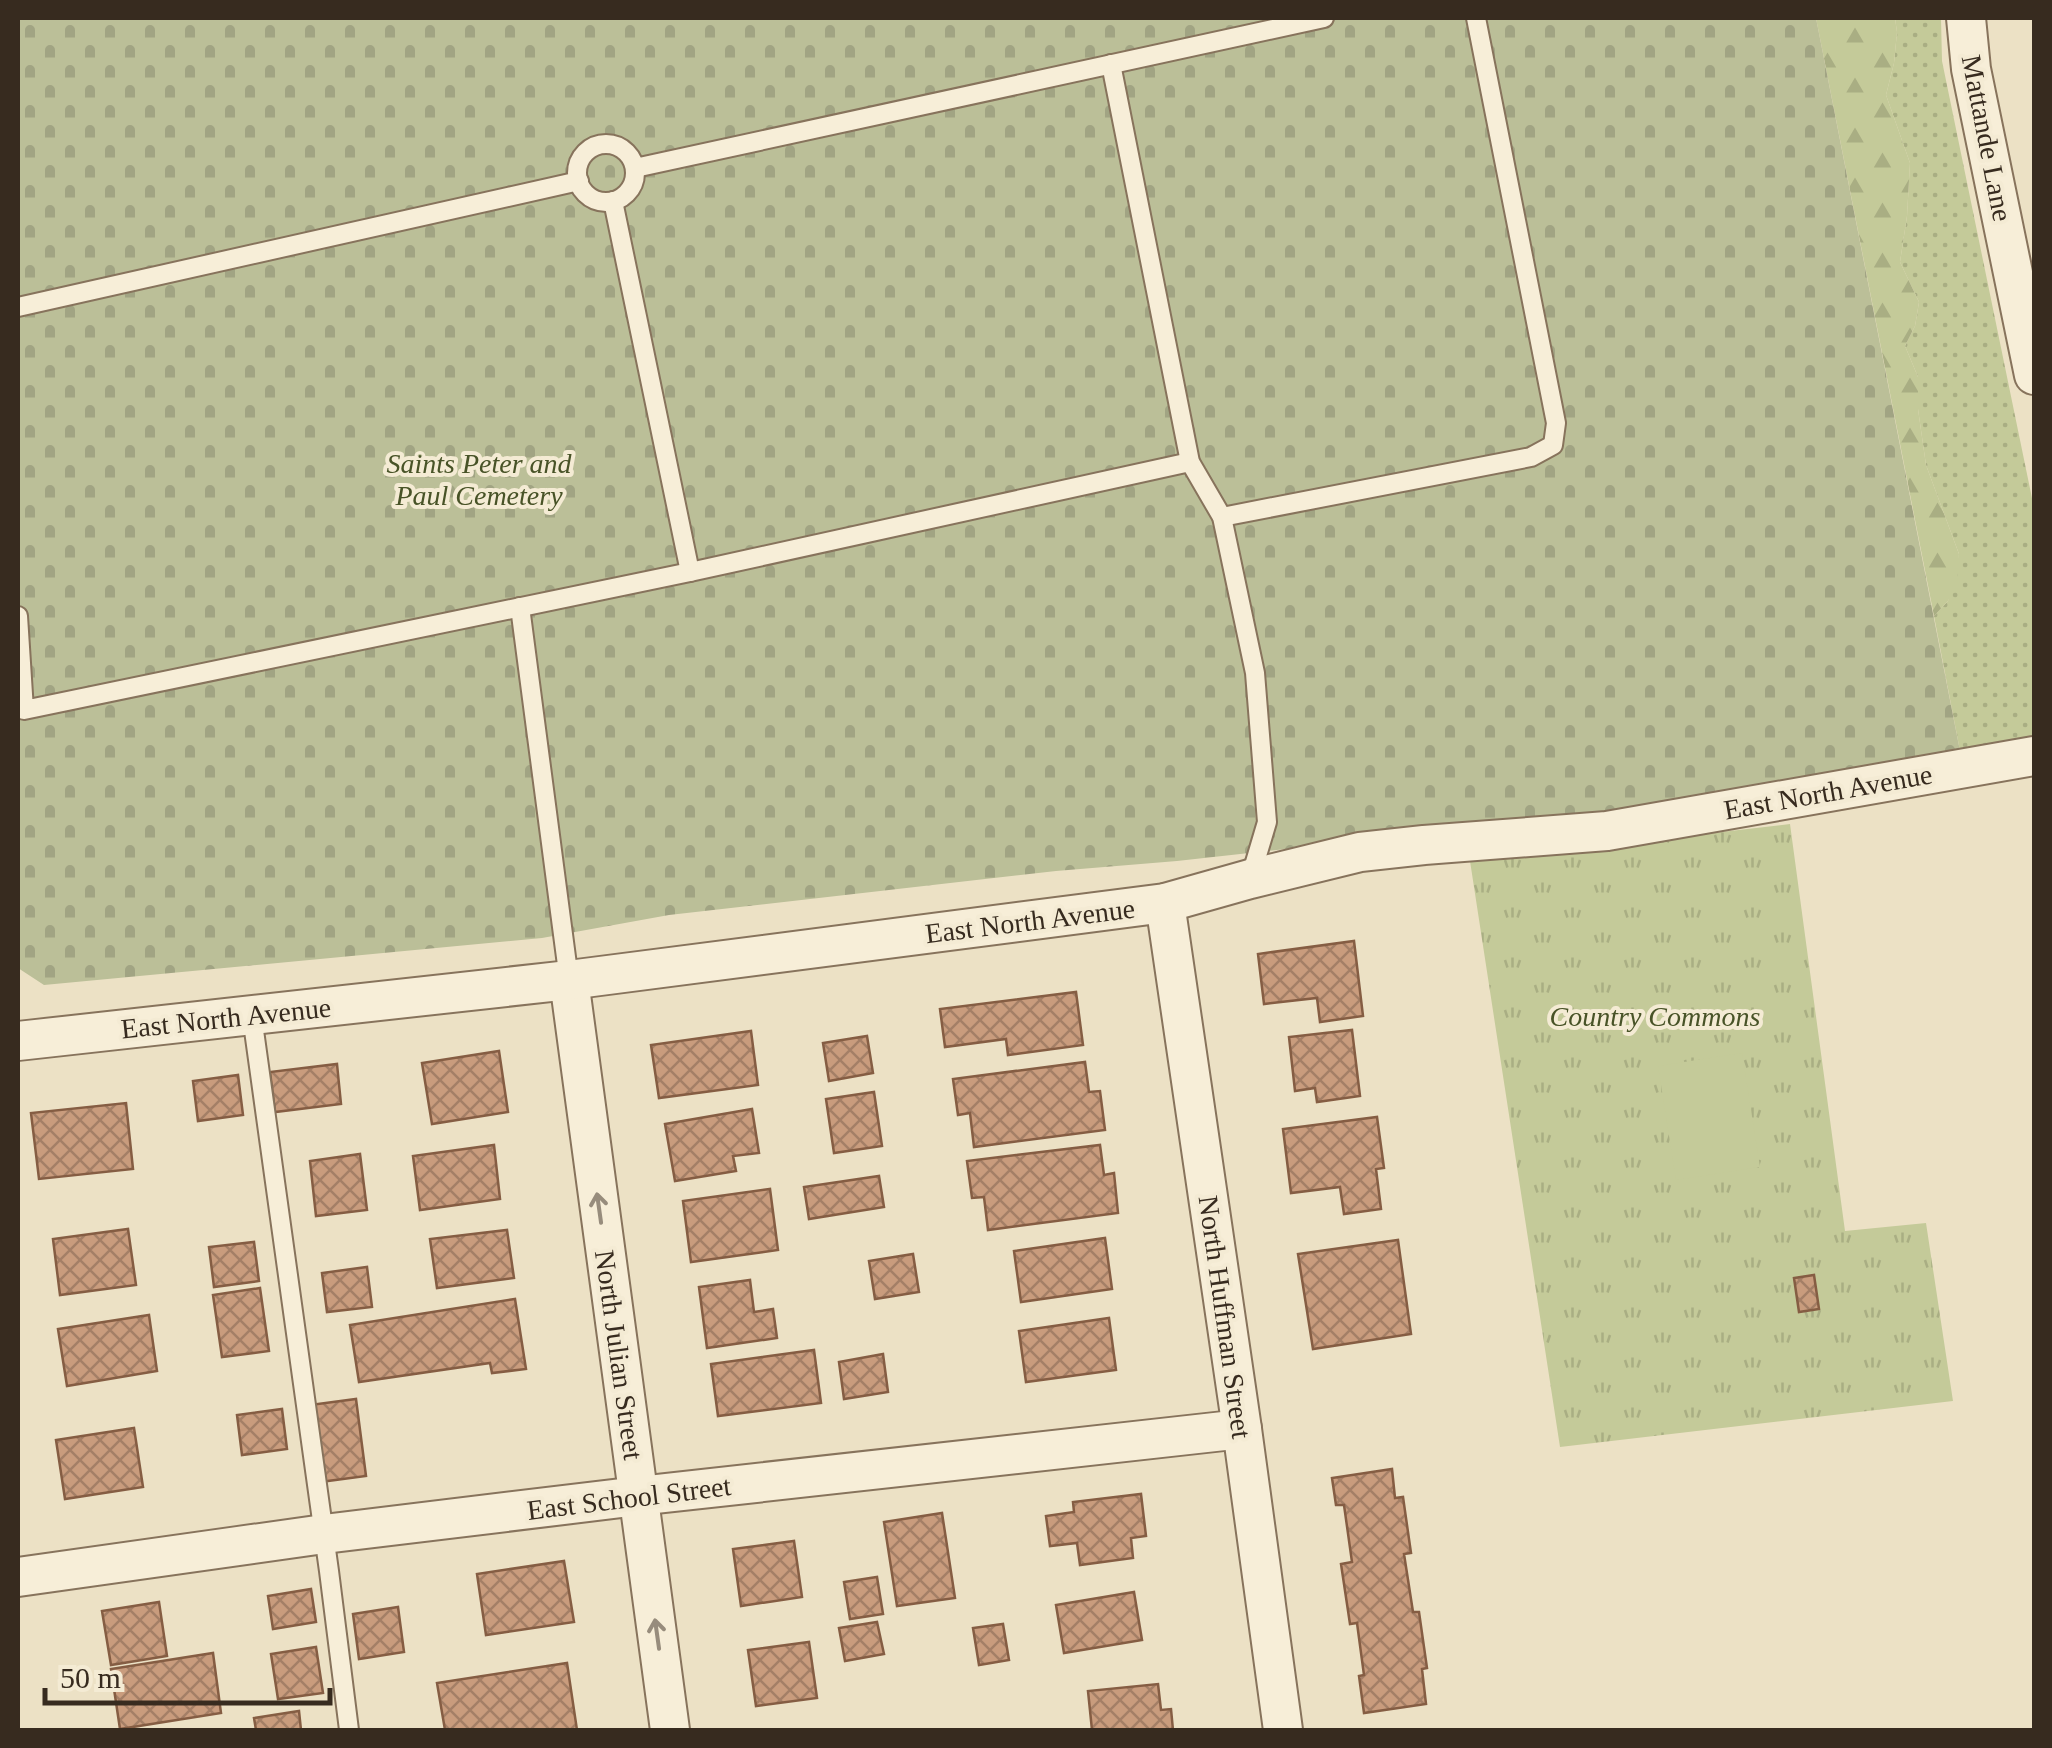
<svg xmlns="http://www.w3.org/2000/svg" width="2052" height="1748" font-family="Georgia,serif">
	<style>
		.grass { fill: url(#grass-dots) }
		.forest { fill: url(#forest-firs) }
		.cemetery { fill: url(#cemetery-stones) }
		.park { fill: url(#park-tufts) }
		.pitch { fill: #c4ca99 }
		.building { fill: url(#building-cross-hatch); stroke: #855d43; stroke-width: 2.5 }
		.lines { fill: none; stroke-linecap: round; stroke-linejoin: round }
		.service-casing { stroke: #87735c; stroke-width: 22 }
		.minor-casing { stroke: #87735c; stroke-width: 42 }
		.service { stroke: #f7eed8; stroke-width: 18 }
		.minor { stroke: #f7eed8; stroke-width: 38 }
		.oneway { stroke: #978c7c }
		.labels { text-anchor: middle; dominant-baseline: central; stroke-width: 8; stroke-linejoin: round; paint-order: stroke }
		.street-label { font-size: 28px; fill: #372b1f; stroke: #f4ebd4 }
		.park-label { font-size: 28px; font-style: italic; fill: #485327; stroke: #f4ebd4 }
	</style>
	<defs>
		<pattern id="grass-dots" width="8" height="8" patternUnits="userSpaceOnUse" patternTransform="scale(2.5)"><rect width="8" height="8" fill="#c4ca99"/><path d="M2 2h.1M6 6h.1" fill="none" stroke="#a9ae83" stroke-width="1.8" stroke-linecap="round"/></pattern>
		<pattern id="forest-firs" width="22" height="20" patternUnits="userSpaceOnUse" patternTransform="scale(2.5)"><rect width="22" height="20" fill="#c4ca99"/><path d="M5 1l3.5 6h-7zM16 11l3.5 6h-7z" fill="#a9ae83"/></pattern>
		<pattern id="cemetery-stones" width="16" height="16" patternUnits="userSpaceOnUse" patternTransform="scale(2.5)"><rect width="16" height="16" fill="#bbbf98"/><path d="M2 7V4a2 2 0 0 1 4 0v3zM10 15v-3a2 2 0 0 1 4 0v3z" fill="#a1a483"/></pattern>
		<pattern id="park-tufts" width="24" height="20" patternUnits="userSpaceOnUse" patternTransform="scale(2.5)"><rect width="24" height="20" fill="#c4ca99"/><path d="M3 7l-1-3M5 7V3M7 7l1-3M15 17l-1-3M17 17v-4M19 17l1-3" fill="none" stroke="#a9ae83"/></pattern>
		<pattern id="building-cross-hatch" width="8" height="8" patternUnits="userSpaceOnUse" patternTransform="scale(2.5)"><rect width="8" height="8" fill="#c99c7d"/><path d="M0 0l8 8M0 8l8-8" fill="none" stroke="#a47f66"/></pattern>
	</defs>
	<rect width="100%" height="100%" fill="#ece1c5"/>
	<polygon class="grass" points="1895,18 1941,18 1942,61 2034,508 2034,740 1960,751 1934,616 1948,601 1959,554 1926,465 1918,409 1918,377 1905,346 1915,326 1919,302 1900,262 1907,216 1910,163 1886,95 1894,63 1897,32"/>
	<polygon class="forest" points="1816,18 1895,18 1897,32 1894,63 1886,95 1910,163 1907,216 1900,262 1919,302 1915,326 1905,346 1918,377 1918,409 1926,465 1959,554 1957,582 1948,601 1934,616"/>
	<polygon class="cemetery" points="18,18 1816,18 1960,751 1620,815 1464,829 1177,861 1056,871 669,915 542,938 44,985 18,968"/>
	<polygon class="park" points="1790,824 1845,1231 1926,1223 1953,1401 1560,1447 1470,861"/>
	<polygon class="pitch" points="1742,1053 1760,1167 1676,1180 1658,1066"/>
	<g class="building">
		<polygon points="1354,941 1363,1016 1320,1022 1317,998 1264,1004 1258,954"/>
		<polygon points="1076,992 1083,1045 1008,1055 1006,1039 945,1047 940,1009"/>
		<polygon points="1352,1030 1360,1096 1317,1102 1315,1088 1295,1091 1289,1037"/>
		<polygon points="751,1031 758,1085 659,1098 651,1045"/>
		<polygon points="867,1036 873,1073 829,1081 823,1043"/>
		<polygon points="499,1051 508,1112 432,1124 422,1063"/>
		<polygon points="1085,1062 1089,1092 1100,1091 1105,1130 974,1147 970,1113 958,1115 953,1079"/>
		<polygon points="337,1064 341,1104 275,1112 270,1072"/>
		<polygon points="238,1075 243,1115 198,1121 193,1081"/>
		<polygon points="874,1092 882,1146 834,1153 826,1099"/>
		<polygon points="126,1103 133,1169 39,1179 31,1113"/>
		<polygon points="752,1109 759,1153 733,1156 736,1171 675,1181 665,1124"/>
		<polygon points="1377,1117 1384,1168 1376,1169 1381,1209 1344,1214 1340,1187 1291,1193 1283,1129"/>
		<polygon points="494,1145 500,1199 420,1210 413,1156"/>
		<polygon points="1100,1145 1104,1175 1114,1173 1118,1213 988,1230 984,1197 972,1198 967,1161"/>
		<polygon points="360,1154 367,1210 316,1216 310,1161"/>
		<polygon points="879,1176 884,1207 809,1219 804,1187"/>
		<polygon points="770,1189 778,1250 691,1262 683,1201"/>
		<polygon points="128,1229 136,1285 60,1295 53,1239"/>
		<polygon points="507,1230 514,1278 437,1288 430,1239"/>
		<polygon points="1105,1238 1112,1289 1021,1302 1014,1251"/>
		<polygon points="1398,1240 1411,1334 1313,1349 1298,1254"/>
		<polygon points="254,1242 259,1281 214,1287 209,1247"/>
		<polygon points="913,1254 919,1292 875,1299 869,1261"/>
		<polygon points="367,1267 372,1307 327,1312 322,1273"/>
		<polygon points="1814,1275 1819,1309 1799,1312 1794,1278"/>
		<polygon points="750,1280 754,1312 773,1309 777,1338 707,1348 699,1287"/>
		<polygon points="260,1288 269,1351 222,1357 213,1295"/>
		<polygon points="515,1299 526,1369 492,1373 490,1363 359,1382 350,1325"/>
		<polygon points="149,1315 157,1371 67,1386 58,1329"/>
		<polygon points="1109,1318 1116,1370 1026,1382 1019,1331"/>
		<polygon points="814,1350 821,1403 718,1416 711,1364"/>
		<polygon points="883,1354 888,1392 844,1399 839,1362"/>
		<polygon points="356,1399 366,1476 320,1482 310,1405"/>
		<polygon points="282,1409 287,1449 242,1455 237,1415"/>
		<polygon points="134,1428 143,1487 65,1499 56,1440"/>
		<polygon points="1392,1469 1395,1498 1403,1497 1411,1553 1404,1554 1413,1612 1419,1612 1427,1668 1422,1669 1426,1704 1364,1713 1359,1676 1364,1675 1357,1623 1350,1624 1341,1564 1352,1562 1344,1505 1336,1505 1332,1478"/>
		<polygon points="1141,1494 1146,1536 1131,1538 1133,1558 1080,1565 1077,1543 1050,1546 1046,1516 1074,1512 1073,1502"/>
		<polygon points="942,1513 955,1598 897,1606 884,1522"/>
		<polygon points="794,1541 802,1597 741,1606 733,1549"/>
		<polygon points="564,1561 574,1622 486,1635 477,1574"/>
		<polygon points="877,1577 883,1614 850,1619 844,1582"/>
		<polygon points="311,1589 316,1622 273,1629 268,1596"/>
		<polygon points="1134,1592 1142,1640 1064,1653 1056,1605"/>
		<polygon points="159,1602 167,1656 111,1665 102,1611"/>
		<polygon points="398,1607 404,1652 359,1659 353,1614"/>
		<polygon points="877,1622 884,1654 845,1661 839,1628"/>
		<polygon points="1003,1624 1009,1660 979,1665 973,1628"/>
		<polygon points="809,1642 817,1698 756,1706 748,1650"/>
		<polygon points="316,1647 323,1693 278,1699 271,1654"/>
		<polygon points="213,1653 221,1713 120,1729 111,1669"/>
		<polygon points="567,1663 577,1730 445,1730 437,1683"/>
		<polygon points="1158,1684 1161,1710 1171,1709 1173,1730 1092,1730 1088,1691"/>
		<polygon points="299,1711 301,1730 256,1730 254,1718"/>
	</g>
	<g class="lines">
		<defs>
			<g id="service">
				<polyline points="1111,64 1190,462 1222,517 1255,673 1267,822 1250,879"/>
				<circle cx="606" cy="173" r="29"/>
				<polyline points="635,168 1324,18"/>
				<polyline points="613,201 690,572"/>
				<polyline points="18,307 579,181"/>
				<polyline points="1222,517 1531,457 1553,445 1556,423 1476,18"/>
				<polyline points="520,607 569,980"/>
				<polyline points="18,616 24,710 690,572 1190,462"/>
				<polyline points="252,1016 329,1571 349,1730"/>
			</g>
			<g id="minor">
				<polyline points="1966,18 1971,69 2034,375"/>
				<polyline points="1165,903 1242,1429 1283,1730"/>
				<polyline points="569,980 670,1730"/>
				<polyline points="18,1041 569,980 1165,903 1250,879 1360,852 1424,845 1607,831 2034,756"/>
				<polyline points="18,1577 324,1534 638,1496 1242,1429"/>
			</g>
		</defs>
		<use href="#service" class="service-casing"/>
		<use href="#minor" class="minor-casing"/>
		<use href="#service" class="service"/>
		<use href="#minor" class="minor"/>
	</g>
	<defs><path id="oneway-shaft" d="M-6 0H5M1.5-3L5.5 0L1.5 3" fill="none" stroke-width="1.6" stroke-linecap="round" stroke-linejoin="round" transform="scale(2.5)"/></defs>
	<g class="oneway">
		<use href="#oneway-shaft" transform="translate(599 1208) rotate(-98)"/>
		<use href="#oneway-shaft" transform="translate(657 1634) rotate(-98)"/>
	</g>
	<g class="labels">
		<g class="street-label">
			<text transform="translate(1987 138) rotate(79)">Mattande Lane</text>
			<text transform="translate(1828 792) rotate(-10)">East North Avenue</text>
			<text transform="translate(1030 921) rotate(-7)">East North Avenue</text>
			<text transform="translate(226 1018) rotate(-6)">East North Avenue</text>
			<text transform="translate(1225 1317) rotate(82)">North Huffman Street</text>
			<text transform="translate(619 1355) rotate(82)">North Julian Street</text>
			<text transform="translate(629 1498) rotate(-7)">East School Street</text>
		</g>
		<g class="park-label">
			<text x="479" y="463">Saints Peter and<tspan x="479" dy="32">Paul Cemetery</tspan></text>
			<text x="1655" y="1016">Country Commons</text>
		</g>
	</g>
	<rect width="2052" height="1748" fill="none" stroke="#372b1f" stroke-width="40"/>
	<path d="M45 1688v15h285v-15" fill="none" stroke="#372b1f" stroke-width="5"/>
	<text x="60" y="1688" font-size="30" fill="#372b1f" stroke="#f4ebd4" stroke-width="8" paint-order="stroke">50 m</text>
</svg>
